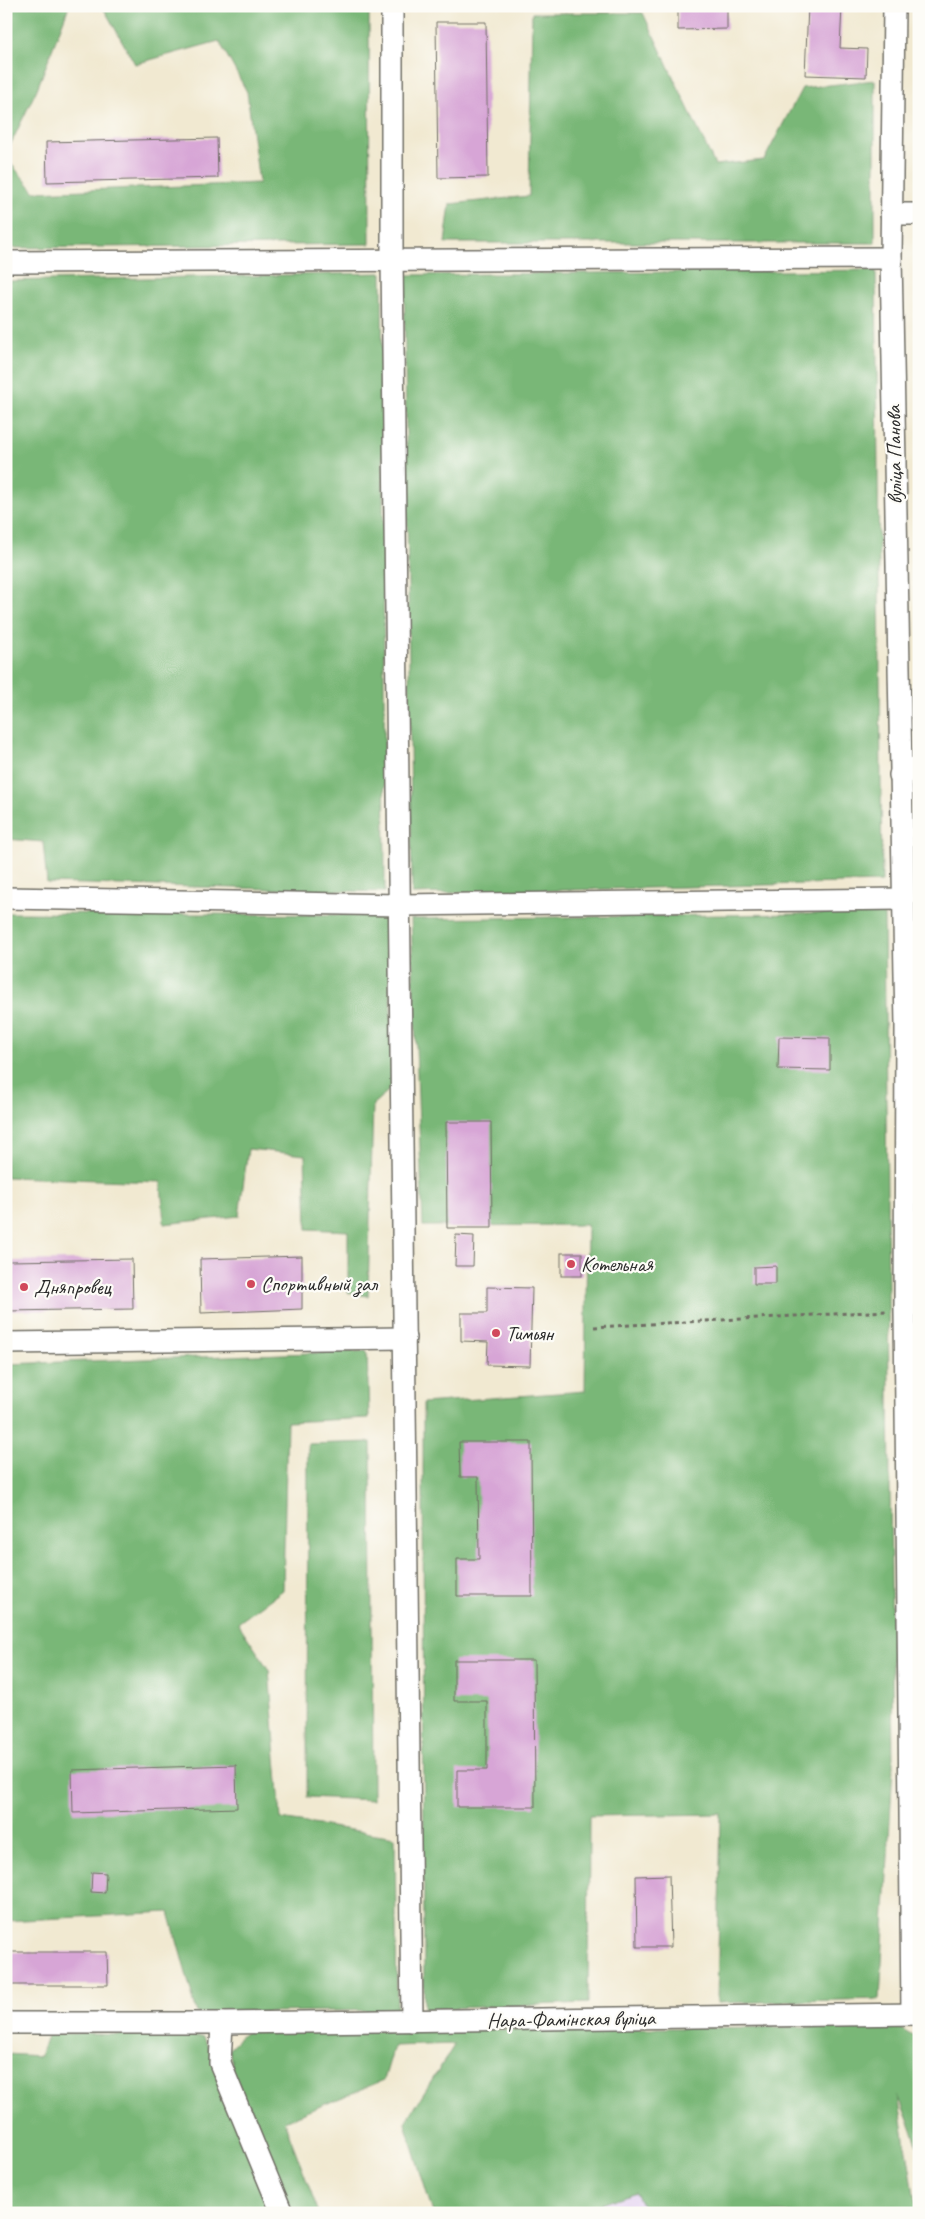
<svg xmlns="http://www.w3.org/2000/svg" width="925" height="2219" font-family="Caveat,sans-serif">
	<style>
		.built { fill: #e4d3f2 }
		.forest { fill: #79b777; stroke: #527151 }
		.building { fill: #d7a5d6 }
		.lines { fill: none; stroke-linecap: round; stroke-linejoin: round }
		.minor-casing { stroke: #706e65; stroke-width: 24 }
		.path { stroke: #706e65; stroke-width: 3; stroke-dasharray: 4 4; stroke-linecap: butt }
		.minor { stroke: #fff; stroke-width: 21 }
		.poi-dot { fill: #d1495b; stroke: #fdfcf7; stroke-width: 2 }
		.labels { text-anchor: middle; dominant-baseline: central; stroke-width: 4.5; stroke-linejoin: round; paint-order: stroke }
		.street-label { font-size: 21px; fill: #2b2b2b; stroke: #fdfcf7 }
		.poi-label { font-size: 21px; fill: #2b2b2b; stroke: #fdfcf7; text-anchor: start }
	</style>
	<rect width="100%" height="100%" fill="#fdfcf7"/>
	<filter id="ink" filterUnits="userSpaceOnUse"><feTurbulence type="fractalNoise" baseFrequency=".02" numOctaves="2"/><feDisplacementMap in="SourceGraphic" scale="10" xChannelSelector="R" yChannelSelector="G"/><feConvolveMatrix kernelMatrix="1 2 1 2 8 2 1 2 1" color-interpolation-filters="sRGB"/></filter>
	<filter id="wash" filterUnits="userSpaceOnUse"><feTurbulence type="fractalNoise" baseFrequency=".0096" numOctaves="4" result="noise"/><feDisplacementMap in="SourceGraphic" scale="20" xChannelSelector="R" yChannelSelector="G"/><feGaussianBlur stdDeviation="1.12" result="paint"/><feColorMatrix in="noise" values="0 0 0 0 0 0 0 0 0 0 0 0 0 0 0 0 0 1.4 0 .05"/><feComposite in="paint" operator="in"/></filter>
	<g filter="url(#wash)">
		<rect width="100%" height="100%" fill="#f1e9d1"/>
		<polygon class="built" points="637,2192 646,2213 576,2213"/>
		<g class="forest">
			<polygon points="6,6 69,6 37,89 6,154"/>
			<polygon points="106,6 369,6 370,244 6,248 6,158 35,192 259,183 247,92 219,41 135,64 104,9"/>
			<polygon points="532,13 643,13 715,165 764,160 802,88 875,80 875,243 445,243 450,204 529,196"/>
			<polygon points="876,270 882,882 412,894 404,275"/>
			<polygon points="382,273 385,892 47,883 43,842 6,839 6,281"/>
			<polygon points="6,913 387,915 394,1086 373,1104 368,1296 348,1293 348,1231 307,1229 305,1155 248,1149 239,1216 164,1224 161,1182 6,1177"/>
			<polygon points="884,913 893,1767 880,1999 717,2003 721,1814 589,1816 588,2003 424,2009 423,1403 585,1391 587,1225 423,1226 411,919"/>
			<polygon points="367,1351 369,1418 287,1422 283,1590 238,1623 269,1670 281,1819 395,1837 397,2010 197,2013 169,1912 6,1921 6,1364"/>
			<polygon points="371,1442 373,1800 307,1797 308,1444"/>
			<polygon points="896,2026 919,2040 919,2148 898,2095 917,2213 646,2213 636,2192 576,2213 433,2213 405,2123 455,2044 394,2046 384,2080 284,2121 319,2213 293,2213 233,2073 229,2048 248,2030 454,2030"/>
			<polygon points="48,2033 204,2037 275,2213 6,2213 6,2054 40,2056"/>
		</g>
		<g id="blocks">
			<g class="building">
				<polygon points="678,6 727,6 727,29 678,30"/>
				<polygon points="808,6 842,6 840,48 867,49 866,77 805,75"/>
				<polygon points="436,22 486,22 488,177 438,178"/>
				<polygon points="217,138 218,178 47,182 46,142"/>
				<polygon points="779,1037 830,1038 830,1070 778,1069"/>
				<polygon points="446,1122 491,1122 492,1228 447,1228"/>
				<polygon points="6,1230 9,1261 132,1259 133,1309 6,1311"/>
				<polygon points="456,1235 474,1236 473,1266 455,1266"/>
				<rect x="561" y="1253" width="21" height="23"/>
				<polygon points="302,1256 302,1309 201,1313 200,1259"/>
				<polygon points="776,1266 776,1284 754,1284 754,1267"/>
				<polygon points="487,1287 532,1288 530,1366 487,1365 488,1342 461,1341 461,1313 487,1313"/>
				<polygon points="459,1442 531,1442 532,1596 457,1596 457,1559 479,1559 478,1477 460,1477"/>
				<polygon points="454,1660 534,1660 535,1807 457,1807 457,1770 487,1770 487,1701 454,1701"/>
				<polygon points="236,1765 237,1808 73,1813 72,1770"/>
				<polygon points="92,1872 106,1873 105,1893 91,1892"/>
				<polygon points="669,1875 671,1947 637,1947 636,1876"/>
				<polygon points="6,1952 107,1952 108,1985 6,1985"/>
			</g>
		</g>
	</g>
	<g filter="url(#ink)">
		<use href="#blocks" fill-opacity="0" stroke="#706e65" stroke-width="1"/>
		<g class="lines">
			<defs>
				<g id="minor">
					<polyline points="392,6 392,258 412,2021"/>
					<polyline points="894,6 891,258 906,1026 905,1310 912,2014"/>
					<polyline points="891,214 919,214"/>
					<polyline points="6,262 891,258"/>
					<polyline points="900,775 919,767"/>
					<polyline points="6,898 400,905 903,899"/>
					<polyline points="6,1343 405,1338"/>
					<polyline points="6,2023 222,2023 919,2014"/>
					<polyline points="222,2023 220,2063 282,2213"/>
				</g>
			</defs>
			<use href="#minor" class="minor-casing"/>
			<polyline class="path" points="594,1327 887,1311"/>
			<use href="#minor" class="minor"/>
		</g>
	</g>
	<g class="poi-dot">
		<circle cx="571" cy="1264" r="5"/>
		<circle cx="251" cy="1284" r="5"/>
		<circle cx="24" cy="1287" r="5"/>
		<circle cx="496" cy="1333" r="5"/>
	</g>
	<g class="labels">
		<g class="street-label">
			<text transform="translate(894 455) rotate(-91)">вуліца Панова</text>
			<text transform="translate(571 2019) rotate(-1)">Нара-Фамінская вуліца</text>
		</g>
		<g class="poi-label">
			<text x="581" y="1264">Котельная</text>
			<text x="261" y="1284">Спортивный зал</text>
			<text x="34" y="1287">Дняпровец</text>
			<text x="506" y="1333">Тимьян</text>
		</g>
	</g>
	<rect width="925" height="2219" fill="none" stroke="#fdfcf7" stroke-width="25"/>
</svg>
